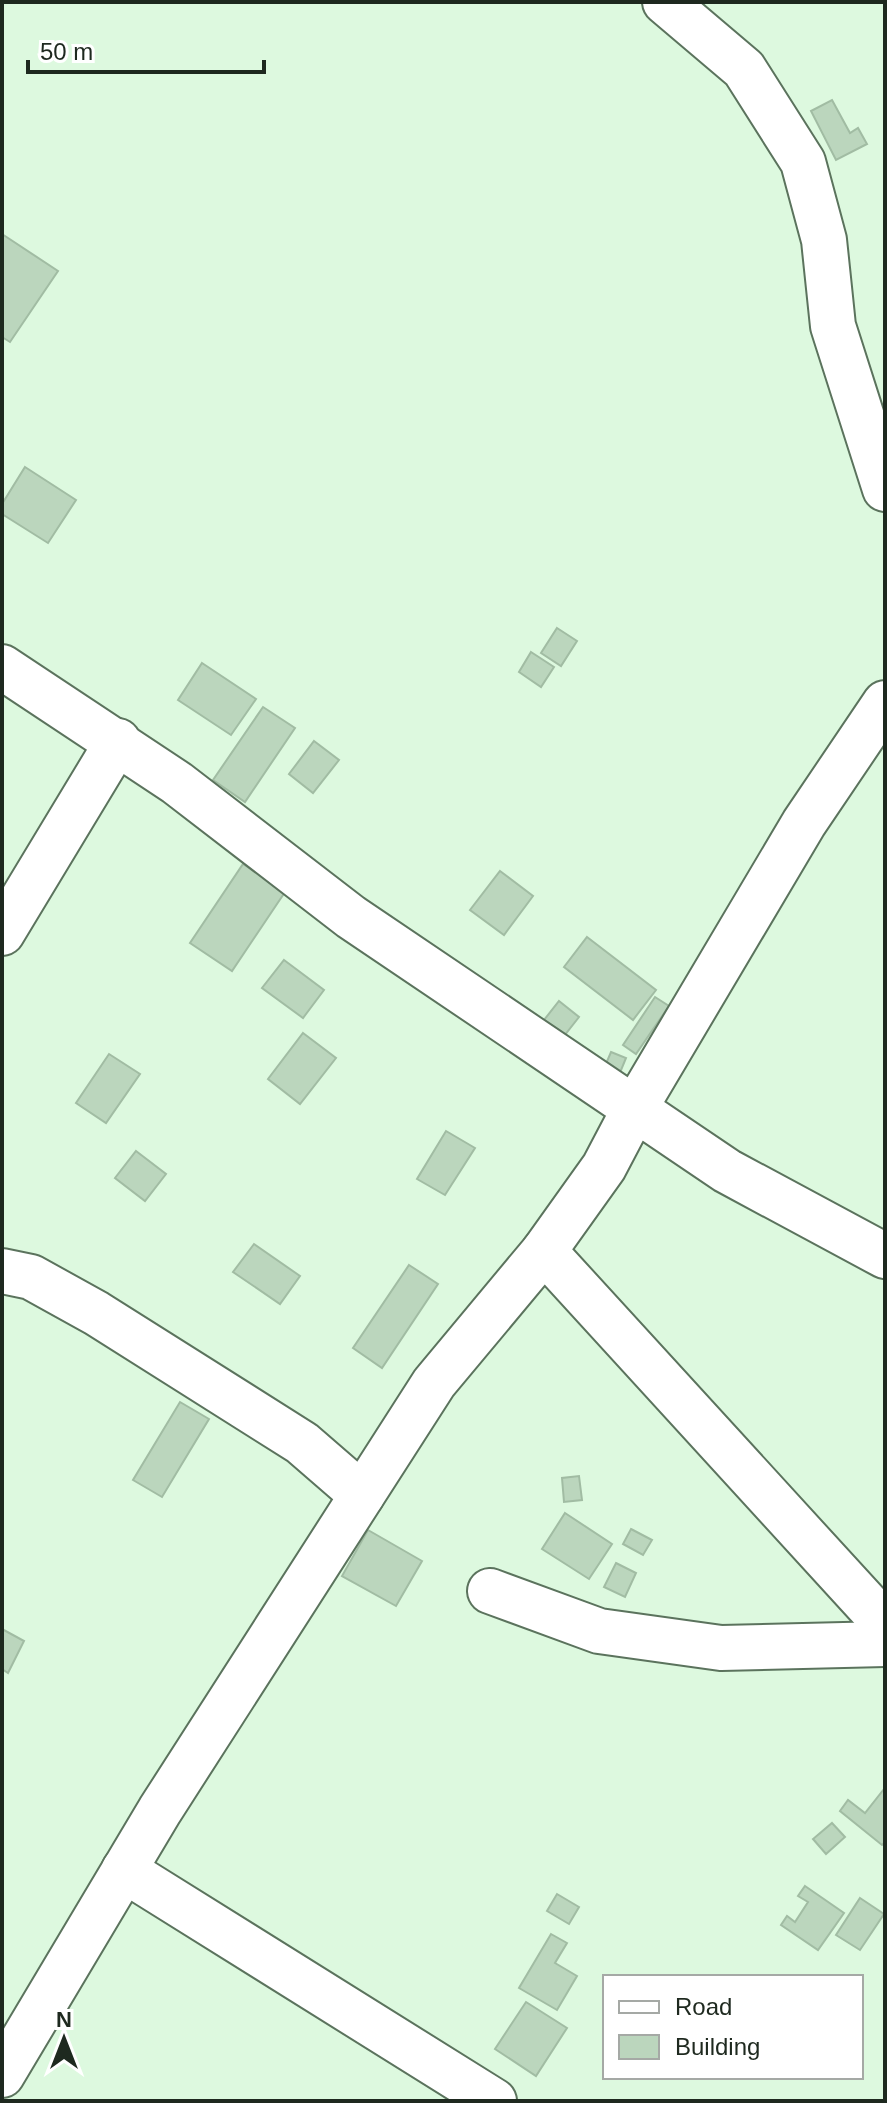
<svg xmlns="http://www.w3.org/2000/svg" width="887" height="2103" font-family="Helvetica,sans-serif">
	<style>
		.building { fill: #bbd6bd; stroke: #a1bca3; stroke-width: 2 }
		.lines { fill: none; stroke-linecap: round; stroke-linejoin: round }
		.minor-casing { stroke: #5b735d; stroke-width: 48 }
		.minor { stroke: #fff; stroke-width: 44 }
	</style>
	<rect width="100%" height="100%" fill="#ddf9df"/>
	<g class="building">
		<polygon points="832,100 850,133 858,128 867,144 836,160 811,111"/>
		<polygon points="2,234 58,271 10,342 2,337"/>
		<polygon points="25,467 76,500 48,543 2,514 2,504"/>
		<polygon points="557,628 577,641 561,666 541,653"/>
		<polygon points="531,652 554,667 541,687 519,672"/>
		<polygon points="202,663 256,699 231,735 178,700"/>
		<polygon points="263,707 295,728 245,802 213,780"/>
		<polygon points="314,741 339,760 313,793 289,774"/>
		<polygon points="243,864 285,892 232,971 190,943"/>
		<polygon points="500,871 533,896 504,935 470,910"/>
		<polygon points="587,937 656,990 633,1020 564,967"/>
		<polygon points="284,960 324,990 303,1018 262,988"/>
		<polygon points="655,997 669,1006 636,1054 623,1045"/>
		<polygon points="559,1001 579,1017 564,1036 544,1020"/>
		<polygon points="303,1033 336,1058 300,1104 268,1079"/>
		<polygon points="611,1052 626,1058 617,1080 602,1073"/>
		<polygon points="109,1054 140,1074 106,1123 76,1103"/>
		<polygon points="446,1131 475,1148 445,1195 417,1179"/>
		<polygon points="136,1151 166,1174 145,1201 115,1178"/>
		<polygon points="254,1244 300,1276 280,1304 233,1272"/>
		<polygon points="409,1265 438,1284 382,1368 353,1348"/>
		<polygon points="180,1402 209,1419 162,1497 133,1480"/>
		<polygon points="579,1476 582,1500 564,1502 562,1478"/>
		<polygon points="565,1513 612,1544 589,1579 542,1549"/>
		<polygon points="631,1529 652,1540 643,1555 623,1544"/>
		<polygon points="368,1530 422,1561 396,1606 342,1576"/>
		<polygon points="616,1563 636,1573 625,1597 604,1587"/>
		<polygon points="2,1629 24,1641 8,1673 2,1669"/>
		<polygon points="884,1789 885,1842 882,1845 840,1811 848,1800 865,1813"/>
		<polygon points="832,1823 845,1837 826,1854 813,1839"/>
		<polygon points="805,1886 844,1913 818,1950 781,1925 787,1916 795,1922 808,1902 798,1896"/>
		<polygon points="557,1894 579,1907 569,1924 547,1911"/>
		<polygon points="860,1898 884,1914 860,1950 836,1935"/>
		<polygon points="551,1934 567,1943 555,1963 577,1976 557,2010 519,1988"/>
		<polygon points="526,2002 567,2028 536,2076 495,2049"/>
	</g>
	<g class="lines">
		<defs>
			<g id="minor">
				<polyline points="665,2 744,69 803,162 824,240 833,326 885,489"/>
				<polyline points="2,667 177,783 351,917 727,1171 885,1256"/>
				<polyline points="2,933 118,741"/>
				<polyline points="544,1251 885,1624"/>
				<polyline points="2,1271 31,1277 96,1313 302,1443 362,1495"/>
				<polyline points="490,1591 599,1631 721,1648 885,1644"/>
				<polyline points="124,1870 494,2101"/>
				<polyline points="2,2075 160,1810 434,1383 544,1251 604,1167 635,1108 804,823 885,703"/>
			</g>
		</defs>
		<use href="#minor" class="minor-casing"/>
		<use href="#minor" class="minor"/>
	</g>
	<rect width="887" height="2103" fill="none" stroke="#1e291f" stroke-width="8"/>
	<rect x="603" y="1975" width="260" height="104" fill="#ffffff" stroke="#a5a9a5" stroke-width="2"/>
	<rect x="619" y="2001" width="40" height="12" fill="#ffffff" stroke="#a5a9a5" stroke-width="2"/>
	<text x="675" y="2015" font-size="24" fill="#1e291f">Road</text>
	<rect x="619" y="2035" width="40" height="24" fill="#bbd6bd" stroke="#a5a9a5" stroke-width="2"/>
	<text x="675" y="2055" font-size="24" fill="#1e291f">Building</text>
	<g transform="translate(64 2039)" stroke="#ffffff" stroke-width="6" paint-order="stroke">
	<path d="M0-6L14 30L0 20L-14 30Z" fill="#1e291f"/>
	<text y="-12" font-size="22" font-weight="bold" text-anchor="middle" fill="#1e291f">N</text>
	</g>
	<path d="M28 60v12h236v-12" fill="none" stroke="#1e291f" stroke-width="4"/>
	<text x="40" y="60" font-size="24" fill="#1e291f" stroke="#ffffff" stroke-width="6" paint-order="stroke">50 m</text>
</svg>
